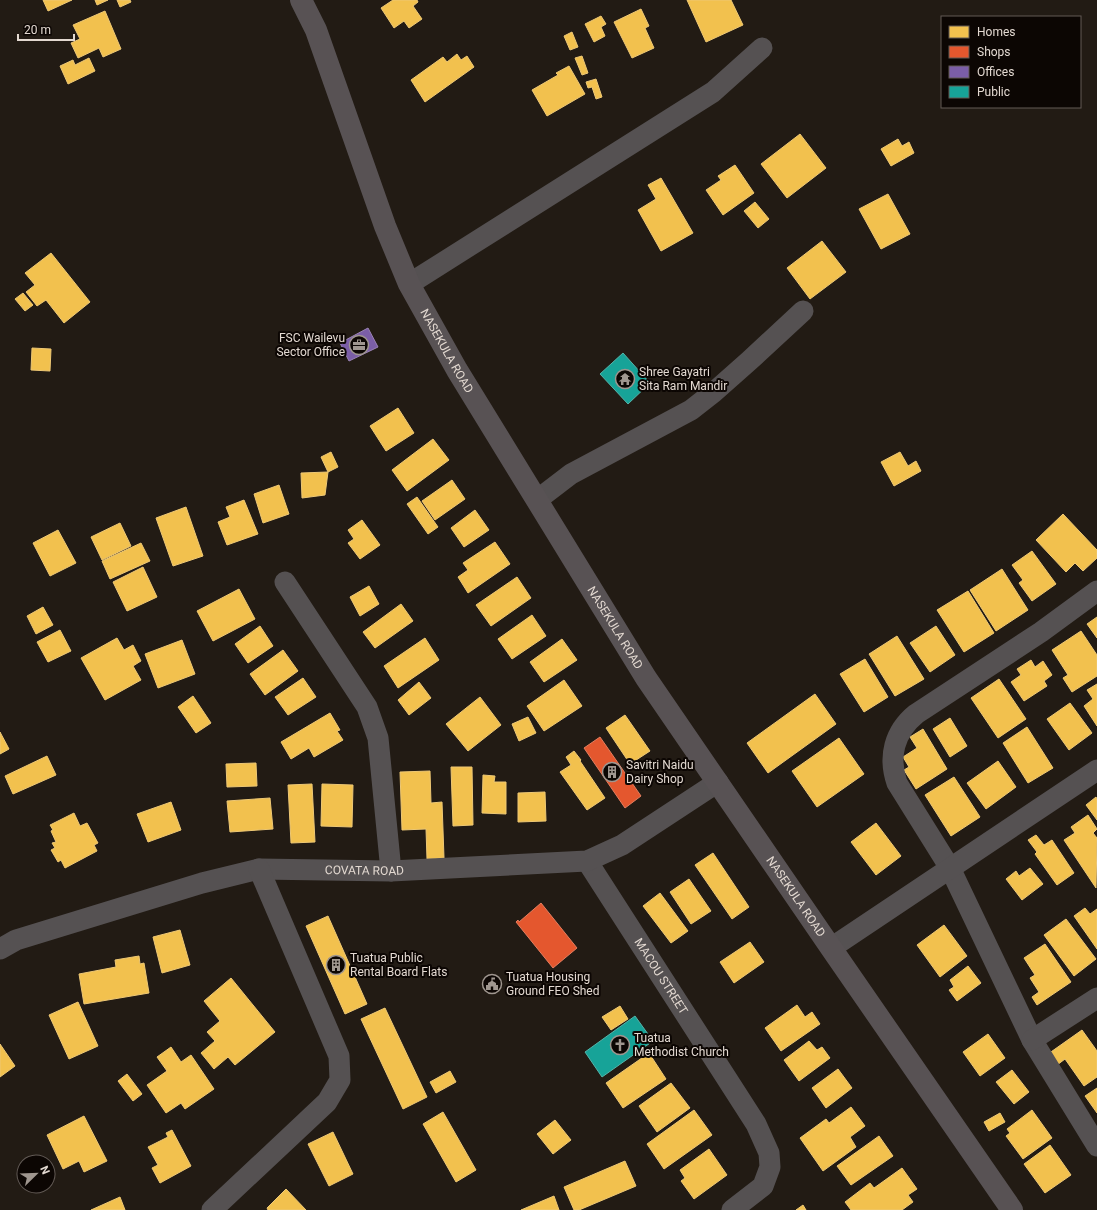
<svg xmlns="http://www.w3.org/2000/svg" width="1097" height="1210" font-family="Roboto,sans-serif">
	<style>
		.homes { fill: #f2c14e; stroke: #eec875 }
		.shops { fill: #e4572e; stroke: #e47e5f }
		.offices { fill: #7b5ea7; stroke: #9a83b4 }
		.public { fill: #17a398; stroke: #54b3a9 }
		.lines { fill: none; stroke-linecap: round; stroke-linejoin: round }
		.minor { stroke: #555152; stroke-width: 21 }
		.secondary { stroke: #585254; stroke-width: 22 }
		.labels { text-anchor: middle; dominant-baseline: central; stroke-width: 4; stroke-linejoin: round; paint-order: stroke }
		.poi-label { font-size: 12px; fill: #e3d9d1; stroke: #0c0603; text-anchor: start }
		.street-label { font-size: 12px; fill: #e3d9d1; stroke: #0c0603 }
	</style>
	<rect width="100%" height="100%" fill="#221b14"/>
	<g class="homes">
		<polygon points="43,0 72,0 48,11"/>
		<polygon points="95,0 108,0 97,5"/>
		<polygon points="117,0 130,0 131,2 120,7"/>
		<polygon points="393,0 417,0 418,2 413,6 422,19 409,28 404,21 394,28 381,8"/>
		<polygon points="687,0 731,0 743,25 706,42"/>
		<polygon points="641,9 649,26 645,28 654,48 632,58 614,22"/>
		<polygon points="105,11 121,49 103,57 99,48 78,58 71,43 80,39 73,25"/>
		<polygon points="601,16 606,24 601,27 605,36 594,42 585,24"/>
		<polygon points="572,32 578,47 570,50 564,36"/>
		<polygon points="457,54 461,60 467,56 474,67 425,102 411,80 443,57 447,62"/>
		<polygon points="582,56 588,73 582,75 575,58"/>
		<polygon points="89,58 95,71 68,84 60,66 73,60 75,65"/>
		<polygon points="569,66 585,94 547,116 532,90 558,75 556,73"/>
		<polygon points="596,79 602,97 596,99 592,87 588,88 586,82"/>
		<polygon points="800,134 826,168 787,198 761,164"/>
		<polygon points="898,139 902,146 909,142 914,153 891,166 881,149"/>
		<polygon points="735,165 754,193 723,215 706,190 721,180 718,176"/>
		<polygon points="661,178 693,233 661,251 638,210 656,199 648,185"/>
		<polygon points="888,194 910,234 881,249 859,209"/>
		<polygon points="755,202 769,219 758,228 744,211"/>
		<polygon points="822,241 846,272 810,299 787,268"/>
		<polygon points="51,253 90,302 64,323 46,300 37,306 26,292 35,285 25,273"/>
		<polygon points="23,293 33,305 25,311 15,299"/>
		<polygon points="32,348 51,349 50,371 31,370"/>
		<polygon points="398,408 414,433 386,451 370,426"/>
		<polygon points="433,439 449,460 407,491 392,470"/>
		<polygon points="331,452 338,467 328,472 321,457"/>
		<polygon points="900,452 908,466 916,461 921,471 894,486 881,462"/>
		<polygon points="328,472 325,495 302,498 301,473"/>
		<polygon points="452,480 465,499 435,520 422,501"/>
		<polygon points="279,485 289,514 263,523 254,494"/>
		<polygon points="417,497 438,527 428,534 407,504"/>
		<polygon points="244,500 258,534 227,545 218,522 230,517 226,507"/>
		<polygon points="186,507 203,556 173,566 156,518"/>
		<polygon points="475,510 489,530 464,547 451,528"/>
		<polygon points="1063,514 1097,550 1097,558 1083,571 1075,563 1066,572 1036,540"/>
		<polygon points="362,520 380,545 360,559 348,543 354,539 348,530"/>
		<polygon points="120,523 131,546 102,560 91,537"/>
		<polygon points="58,530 76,563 50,576 33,543"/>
		<polygon points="495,542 510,564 468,593 458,577 468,570 463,563"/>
		<polygon points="141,543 150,561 110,579 102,561"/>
		<polygon points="1032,551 1056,584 1032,601 1019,583 1023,580 1012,565"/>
		<polygon points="143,567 157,597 127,611 113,582"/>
		<polygon points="1002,569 1028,610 996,631 970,590"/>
		<polygon points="517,577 531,598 491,626 476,605"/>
		<polygon points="369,586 379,604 360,616 350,597"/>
		<polygon points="239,589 255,619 213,641 197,611"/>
		<polygon points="968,591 994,633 964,652 937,610"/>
		<polygon points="401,604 413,621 375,648 363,632"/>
		<polygon points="43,607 53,625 36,634 27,616"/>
		<polygon points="532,615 546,636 512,659 498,639"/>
		<polygon points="1097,617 1097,638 1087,624"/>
		<polygon points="260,626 273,646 248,663 235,644"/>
		<polygon points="936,626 955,655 930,672 910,643"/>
		<polygon points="60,630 71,651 48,662 37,642"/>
		<polygon points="1081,631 1097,655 1097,676 1072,692 1063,678 1068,675 1052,650"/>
		<polygon points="897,636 924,679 895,696 869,654"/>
		<polygon points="117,638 124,650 133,645 141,661 133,666 141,680 105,700 81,658"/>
		<polygon points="425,638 439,660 398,688 384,666"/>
		<polygon points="562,639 577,660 544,682 530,662"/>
		<polygon points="182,640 195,674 158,688 145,654"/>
		<polygon points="283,650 298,671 265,695 250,674"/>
		<polygon points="865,659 888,697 864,712 840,674"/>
		<polygon points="1031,660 1035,667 1043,661 1052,675 1044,681 1047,686 1024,701 1011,682 1021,675 1017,669"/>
		<polygon points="303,678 316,697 288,715 275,697"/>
		<polygon points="999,679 1026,719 998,738 971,698"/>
		<polygon points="564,680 582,706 544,731 527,706"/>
		<polygon points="419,682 431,698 409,715 398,700"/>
		<polygon points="1097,684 1097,726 1084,706 1093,699 1087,690"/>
		<polygon points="815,694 836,724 768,773 747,743"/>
		<polygon points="193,696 211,723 196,733 178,707"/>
		<polygon points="480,697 501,725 468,751 446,724"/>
		<polygon points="1070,703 1092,733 1069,750 1047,719"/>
		<polygon points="330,713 340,730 337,731 343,740 314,757 309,748 291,759 281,742"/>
		<polygon points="625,715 650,751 630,764 606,728"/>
		<polygon points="528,717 536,733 519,741 512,724"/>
		<polygon points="950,718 967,746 950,757 933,729"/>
		<polygon points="1027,727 1053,768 1028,783 1003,743"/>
		<polygon points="923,729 947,769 916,789 904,770 909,767 903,757 917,748 910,737"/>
		<polygon points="0,732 9,749 0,754"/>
		<polygon points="839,738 864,774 817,807 792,771"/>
		<polygon points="574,751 581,760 580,761 605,798 587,810 560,772 571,765 566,757"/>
		<polygon points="47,756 56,775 13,794 5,776"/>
		<polygon points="998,761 1016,787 986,809 967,783"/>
		<polygon points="256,763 257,786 227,787 226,764"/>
		<polygon points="451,767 472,767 473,825 453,826"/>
		<polygon points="430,771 431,803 442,802 444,858 427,859 426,829 402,830 400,772"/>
		<polygon points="483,775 495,776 494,782 506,782 506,814 482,813"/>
		<polygon points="954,777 980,817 951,836 925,795"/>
		<polygon points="312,784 315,842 291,843 288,785"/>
		<polygon points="322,784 353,785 352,827 321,826"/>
		<polygon points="545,792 546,821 518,822 518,793"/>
		<polygon points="1096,797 1097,799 1097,820 1086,805"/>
		<polygon points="270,798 273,829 230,832 227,801"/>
		<polygon points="171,802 181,830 148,842 137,814"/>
		<polygon points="74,813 80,826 87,823 98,843 94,845 97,851 65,868 61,860 58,862 51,850 55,848 52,843 56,842 51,831 53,830 50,825"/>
		<polygon points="1088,815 1097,829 1093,833 1097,838 1096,888 1064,840 1075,833 1071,827"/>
		<polygon points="876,823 901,856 876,875 851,842"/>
		<polygon points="1036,835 1044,845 1052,840 1074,873 1057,885 1035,854 1037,852 1028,840"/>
		<polygon points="713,853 749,907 732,919 695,865"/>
		<polygon points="1030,868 1043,884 1022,900 1006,879 1016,871 1019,876"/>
		<polygon points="689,879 711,911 691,924 670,892"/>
		<polygon points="660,893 688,931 671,943 643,906"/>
		<polygon points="1085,908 1090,914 1097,909 1097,949 1074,916"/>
		<polygon points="328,916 367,1004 345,1014 306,926"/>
		<polygon points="1066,919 1096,959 1074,976 1044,935"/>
		<polygon points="944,925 967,956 940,977 917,945"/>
		<polygon points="180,930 190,965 162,973 153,937"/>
		<polygon points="750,942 764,962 734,983 720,962"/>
		<polygon points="1045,944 1071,982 1037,1005 1032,997 1039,992 1030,978 1035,975 1024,958"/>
		<polygon points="139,956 140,964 144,963 149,993 84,1004 79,974 116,967 115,960"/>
		<polygon points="968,966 981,983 957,1001 949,990 954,987 950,980"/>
		<polygon points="231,978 275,1032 235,1065 228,1057 214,1069 201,1053 215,1041 207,1032 220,1021 204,1001"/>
		<polygon points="78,1002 98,1046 69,1059 49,1015"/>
		<polygon points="797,1005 805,1017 812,1012 820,1024 781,1051 765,1028"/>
		<polygon points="620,1006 628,1019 611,1030 602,1017"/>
		<polygon points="385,1008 427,1097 403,1109 361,1019"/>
		<polygon points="1082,1030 1097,1051 1097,1077 1084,1086 1065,1059 1057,1065 1048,1054"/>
		<polygon points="988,1034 1005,1058 980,1076 963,1052"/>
		<polygon points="809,1041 817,1050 822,1047 830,1058 799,1081 784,1060"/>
		<polygon points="0,1044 15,1066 0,1077"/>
		<polygon points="171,1047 181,1062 191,1055 214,1089 185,1109 181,1103 166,1113 147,1085 167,1071 157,1057"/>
		<polygon points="649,1053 666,1079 623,1108 606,1083"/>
		<polygon points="838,1069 852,1088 826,1108 812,1088"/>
		<polygon points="1012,1070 1029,1092 1014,1104 996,1082"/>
		<polygon points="450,1071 456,1082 436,1093 430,1082"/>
		<polygon points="127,1074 142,1094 133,1101 118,1081"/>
		<polygon points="671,1083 690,1108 657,1132 639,1106"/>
		<polygon points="1097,1088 1097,1113 1085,1096"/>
		<polygon points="851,1107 865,1126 850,1137 856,1147 823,1171 800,1138 826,1119 829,1123"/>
		<polygon points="694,1110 712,1135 664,1169 647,1144"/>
		<polygon points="1032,1110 1052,1138 1023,1159 1006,1136 1010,1133 1007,1129"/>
		<polygon points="443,1112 476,1170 456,1182 423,1124"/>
		<polygon points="1000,1113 1005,1122 989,1131 984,1122"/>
		<polygon points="84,1116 107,1161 84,1172 79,1161 63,1169 47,1135"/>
		<polygon points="555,1120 571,1140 553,1154 537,1134"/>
		<polygon points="172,1130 191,1166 160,1183 152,1168 158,1165 148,1147 168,1137 166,1133"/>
		<polygon points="333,1132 353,1174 329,1186 308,1144"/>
		<polygon points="879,1136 893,1156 851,1185 837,1166"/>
		<polygon points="1050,1145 1071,1175 1045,1193 1024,1164"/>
		<polygon points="709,1149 727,1175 694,1199 681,1181 685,1178 680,1170"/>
		<polygon points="625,1161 636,1186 579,1210 574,1210 564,1187"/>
		<polygon points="902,1168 917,1189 908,1195 913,1202 902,1210 851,1210 845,1202 870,1183 874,1188"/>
		<polygon points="286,1189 306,1210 268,1210 267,1208"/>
		<polygon points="554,1196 559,1210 521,1210"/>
		<polygon points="120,1197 125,1210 91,1210"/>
		<polygon points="803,1205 806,1210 796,1210"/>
	</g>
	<g class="shops">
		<polygon points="600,737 641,796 625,808 584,748"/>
		<polygon points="541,903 577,948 553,968 516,922 518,920 519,922"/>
	</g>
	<polygon class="offices" points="368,328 378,347 349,361 340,343"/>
	<g class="public">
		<polygon points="623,353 650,383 628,404 600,374"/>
		<polygon points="635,1016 653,1041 602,1077 585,1052"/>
	</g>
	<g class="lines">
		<g class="minor">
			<polyline points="409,284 713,92 762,48"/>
			<polyline points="537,500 571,474 691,410 714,392 749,361 803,311"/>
			<polyline points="285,582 367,707 378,738 391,871"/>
			<path d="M 1097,591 L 1041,632 L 916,714 C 894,732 888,757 897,783 L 950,868 L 1032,1040 L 1097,1146"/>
			<path id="s1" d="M 587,861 L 756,1124 L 769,1153 L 770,1167 L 763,1186 L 732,1210"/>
			<polyline points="831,948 1097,770"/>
			<path id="s2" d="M 0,949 L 16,940 L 202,883 L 259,869 L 391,871 L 587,861 L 622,845 L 718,782"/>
			<polyline points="1032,1040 1097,998"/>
			<polyline points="212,1210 327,1102 340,1080 339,1056 259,869"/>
		</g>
		<path class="secondary" id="s3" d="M 301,0 L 316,30 L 385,226 L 409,284 L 457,370 L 646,678 L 831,948 L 1012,1210"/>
	</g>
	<defs>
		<symbol id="office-ring" viewBox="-11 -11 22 22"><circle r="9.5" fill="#0c0603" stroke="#9f968f" stroke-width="1.5"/><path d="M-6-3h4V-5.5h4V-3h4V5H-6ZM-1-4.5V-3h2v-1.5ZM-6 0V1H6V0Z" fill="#9f968f"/></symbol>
		<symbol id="temple-ring" viewBox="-11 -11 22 22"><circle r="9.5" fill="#0c0603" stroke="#9f968f" stroke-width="1.5"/><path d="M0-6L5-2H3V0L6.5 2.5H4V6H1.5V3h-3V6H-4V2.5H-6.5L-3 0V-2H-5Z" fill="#9f968f"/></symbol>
		<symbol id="building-ring" viewBox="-11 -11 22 22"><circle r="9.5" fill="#0c0603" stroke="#9f968f" stroke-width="1.5"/><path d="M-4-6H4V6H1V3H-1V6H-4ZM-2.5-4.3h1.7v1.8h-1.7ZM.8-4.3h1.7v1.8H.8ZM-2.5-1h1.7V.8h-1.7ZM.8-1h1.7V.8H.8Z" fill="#9f968f"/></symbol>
		<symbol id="civic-ring" viewBox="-11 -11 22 22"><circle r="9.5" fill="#0c0603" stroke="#9f968f" stroke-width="1.5"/><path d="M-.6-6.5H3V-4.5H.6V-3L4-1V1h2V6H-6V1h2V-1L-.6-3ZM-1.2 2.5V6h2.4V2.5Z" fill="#9f968f"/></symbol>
		<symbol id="church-ring" viewBox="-11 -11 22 22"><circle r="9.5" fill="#0c0603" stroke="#9f968f" stroke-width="1.5"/><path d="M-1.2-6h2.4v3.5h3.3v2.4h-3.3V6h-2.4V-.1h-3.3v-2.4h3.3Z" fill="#9f968f"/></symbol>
	</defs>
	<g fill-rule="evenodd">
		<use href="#office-ring" x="348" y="334" width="22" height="22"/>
		<use href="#temple-ring" x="614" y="368" width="22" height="22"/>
		<use href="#building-ring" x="601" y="761" width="22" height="22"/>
		<use href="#building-ring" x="325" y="954" width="22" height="22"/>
		<use href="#civic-ring" x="481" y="973" width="22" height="22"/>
		<use href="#church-ring" x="609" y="1034" width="22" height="22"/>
	</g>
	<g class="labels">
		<g class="poi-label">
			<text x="345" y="338" text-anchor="end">FSC Wailevu<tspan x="345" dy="14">Sector Office</tspan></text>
			<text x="639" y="372">Shree Gayatri<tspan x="639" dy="14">Sita Ram Mandir</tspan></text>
			<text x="626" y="765">Savitri Naidu<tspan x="626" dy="14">Dairy Shop</tspan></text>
			<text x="350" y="958">Tuatua Public<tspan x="350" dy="14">Rental Board Flats</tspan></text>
			<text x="506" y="977">Tuatua Housing<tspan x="506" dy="14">Ground FEO Shed</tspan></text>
			<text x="634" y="1038">Tuatua<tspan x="634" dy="14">Methodist Church</tspan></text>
		</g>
		<g class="street-label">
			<text stroke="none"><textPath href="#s3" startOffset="381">NASEKULA ROAD</textPath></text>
			<text stroke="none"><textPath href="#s3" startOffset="705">NASEKULA ROAD</textPath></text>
			<text stroke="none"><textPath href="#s2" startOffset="377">COVATA ROAD</textPath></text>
			<text stroke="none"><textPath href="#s3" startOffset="1029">NASEKULA ROAD</textPath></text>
			<text stroke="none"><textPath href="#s1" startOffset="137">MACOU STREET</textPath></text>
		</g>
	</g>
	<rect x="941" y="16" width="140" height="92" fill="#0c0603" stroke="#625a55"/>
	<rect x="949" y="26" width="20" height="12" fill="#f2c14e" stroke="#625a55"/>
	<text x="977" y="36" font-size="12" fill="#e3d9d1">Homes</text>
	<rect x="949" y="46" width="20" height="12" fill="#e4572e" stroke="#625a55"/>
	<text x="977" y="56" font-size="12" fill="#e3d9d1">Shops</text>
	<rect x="949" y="66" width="20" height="12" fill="#7b5ea7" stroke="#625a55"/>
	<text x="977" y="76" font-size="12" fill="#e3d9d1">Offices</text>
	<rect x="949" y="86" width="20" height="12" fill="#17a398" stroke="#625a55"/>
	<text x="977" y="96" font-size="12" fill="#e3d9d1">Public</text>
	<g transform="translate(36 1174) rotate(67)"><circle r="19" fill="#0c0603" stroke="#625a55"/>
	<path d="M0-3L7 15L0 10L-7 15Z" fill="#9f968f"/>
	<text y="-6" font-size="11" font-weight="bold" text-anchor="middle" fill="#e3d9d1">N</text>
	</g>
	<path d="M18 34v6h56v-6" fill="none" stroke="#e3d9d1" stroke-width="2"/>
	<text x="24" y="34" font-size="12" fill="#e3d9d1" stroke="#0c0603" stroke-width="3" paint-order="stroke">20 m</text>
</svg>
